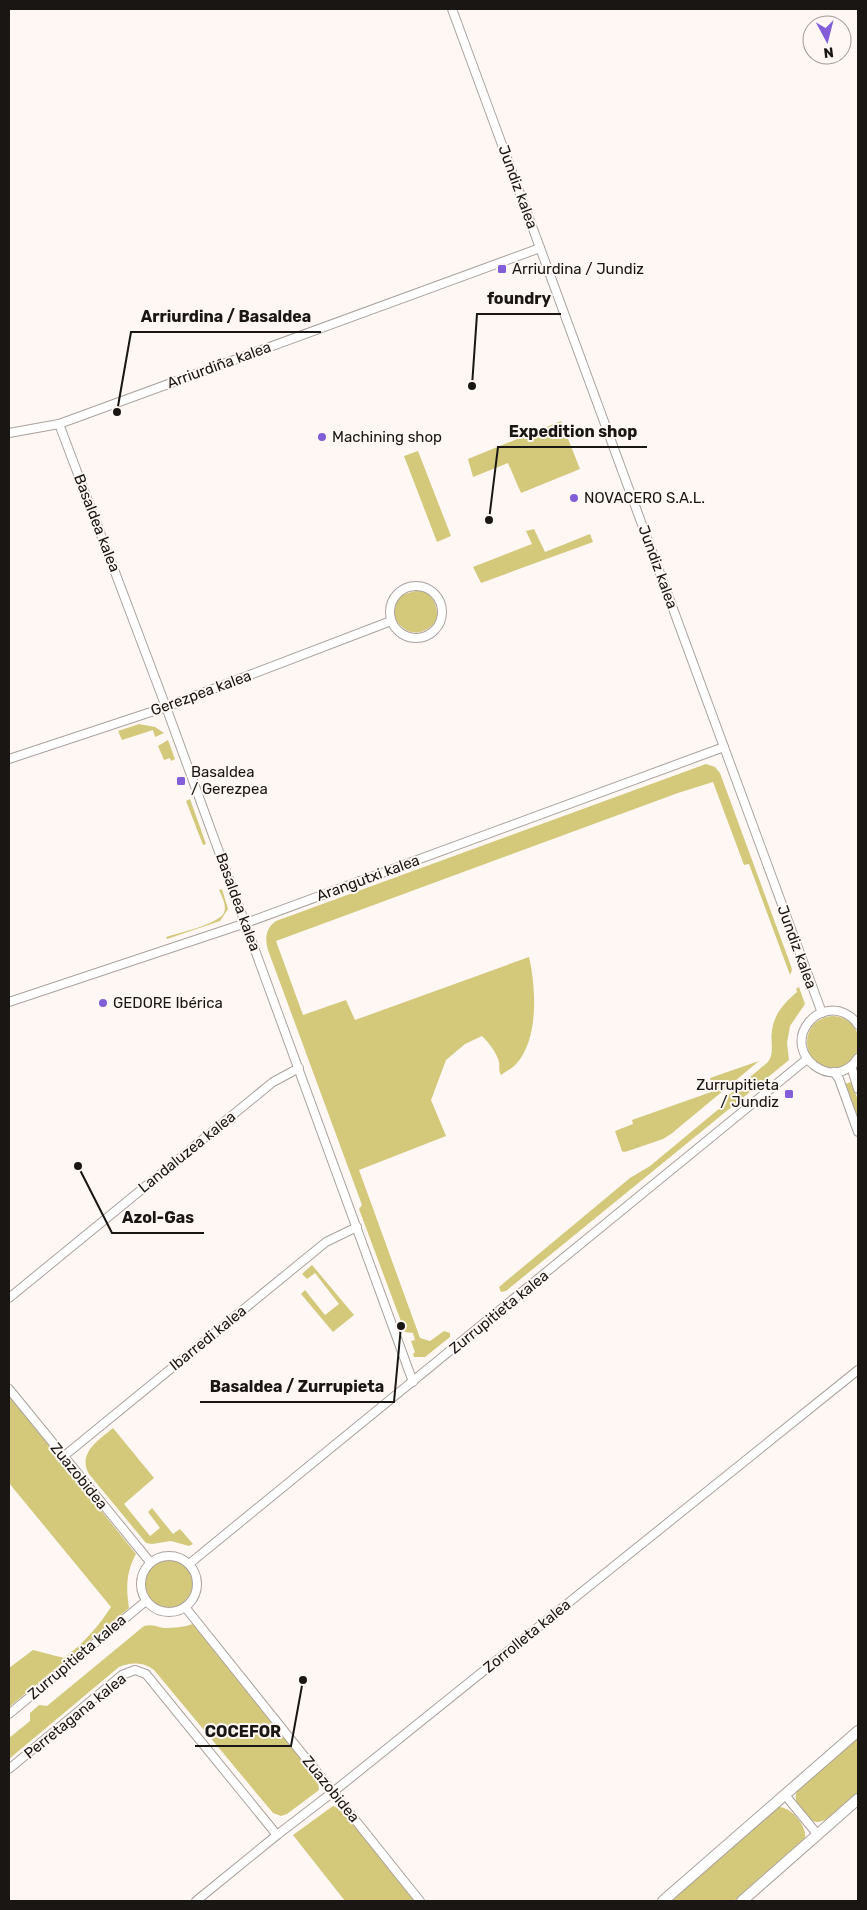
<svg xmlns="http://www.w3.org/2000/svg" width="867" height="1910" font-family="Rubik,sans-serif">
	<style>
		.green { fill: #d4c97b }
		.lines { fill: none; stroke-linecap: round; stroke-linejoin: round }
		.minor-casing { stroke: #aba29d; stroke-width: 10 }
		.tertiary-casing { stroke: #aba29d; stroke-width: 12 }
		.minor { stroke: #fff; stroke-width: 8 }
		.tertiary { stroke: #fff; stroke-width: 10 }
		.poi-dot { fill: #825ed8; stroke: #fef7f3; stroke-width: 2 }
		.labels { text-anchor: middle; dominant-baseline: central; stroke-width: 4; stroke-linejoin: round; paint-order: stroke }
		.street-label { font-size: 15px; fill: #191614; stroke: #fef7f3 }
		.poi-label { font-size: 15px; fill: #191614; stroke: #fef7f3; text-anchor: start }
		.leader { fill: none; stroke: #191614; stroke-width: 2 }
		.callout-dot { fill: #191614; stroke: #fef7f3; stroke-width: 2 }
		.callout-label { font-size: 16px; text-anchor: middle; font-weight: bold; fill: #191614; stroke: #fef7f3; stroke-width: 4; stroke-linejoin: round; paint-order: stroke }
	</style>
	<rect width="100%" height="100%" fill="#fef7f3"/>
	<g class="green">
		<polygon points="561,421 580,469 521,493 508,463 473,477 468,459"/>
		<polygon points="418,451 451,536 437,542 404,456"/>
		<polygon points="534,529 545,552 590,534 593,542 481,583 473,567 532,544 526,531"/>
		<path d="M 419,590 C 435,595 438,607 437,622 C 419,637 409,636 394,619 C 395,597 399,595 419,590 Z"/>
		<polygon points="139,724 155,727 164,733 155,737 153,730 122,740 118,731"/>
		<polygon points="168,740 175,759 171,761 170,758 164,760 158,746"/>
		<path d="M 706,764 L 715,767 L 720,773 L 791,966 L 792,970 L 790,975 L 749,864 L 744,865 L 713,782 L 678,793 L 276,941 L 303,1015 L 346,1000 L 355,1020 L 529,957 C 536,987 539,1038 517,1063 C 513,1068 506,1071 501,1075 C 498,1070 500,1067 499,1062 C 497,1053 489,1043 482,1036 L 465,1044 L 446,1060 L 431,1100 L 446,1136 L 359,1170 L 420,1338 L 430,1341 L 444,1331 L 450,1333 L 450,1337 L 425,1357 L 414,1357 L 413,1354 L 415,1352 L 411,1341 L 415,1340 L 413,1333 L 405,1332 L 359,1209 L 362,1205 L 268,950 C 265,939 265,929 276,921 Z"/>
		<polygon points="190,799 206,844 203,845 186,801"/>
		<path d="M 222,889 L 228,909 L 220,921 L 167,939 L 166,937 C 179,933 218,924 224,913 C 227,905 222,897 219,890 Z"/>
		<path d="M 799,987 L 805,1004 L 790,1026 L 787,1043 L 789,1060 L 506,1291 L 501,1292 L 499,1287 L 630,1178 L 650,1166 L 726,1103 L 724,1099 L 768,1062 C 775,1053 770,1041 772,1031 C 774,1014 784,1003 797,992 L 796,989 Z"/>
		<circle cx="833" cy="1042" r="26"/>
		<polygon points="759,1061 671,1134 663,1139 628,1151 624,1152 622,1151 615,1131 633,1124 632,1120 714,1091 710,1078"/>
		<polygon points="851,1082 858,1100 858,1122 845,1084"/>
		<polygon points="312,1265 354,1315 333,1332 301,1294 305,1290 325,1315 339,1304 315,1273 307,1279 302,1274"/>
		<path d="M 9,1396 L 136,1554 C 126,1572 126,1588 129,1608 L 9,1707 L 9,1668 L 33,1650 L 64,1658 C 82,1645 99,1626 111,1607 L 9,1483 Z"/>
		<path d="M 113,1428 L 154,1478 L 124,1504 L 150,1536 L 160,1528 L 148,1512 L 152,1508 L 173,1534 L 180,1529 L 193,1544 L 189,1546 L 171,1541 L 152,1544 L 146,1543 L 89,1474 C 77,1453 99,1440 113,1428 Z"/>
		<circle cx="169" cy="1584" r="24"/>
		<path d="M 193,1624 L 318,1780 L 319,1790 L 287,1814 L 281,1816 L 273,1813 L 154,1670 C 144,1662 130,1662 119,1667 L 9,1759 L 9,1738 L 30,1721 L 30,1713 L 39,1705 L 47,1706 L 144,1626 C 152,1624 157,1627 164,1628 C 173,1628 184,1627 193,1624 Z"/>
		<path d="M 858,1735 L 858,1792 C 850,1800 824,1828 813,1821 C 809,1819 805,1813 802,1809 C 795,1802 794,1797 798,1788 Z"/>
		<polygon points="333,1806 342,1810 415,1901 345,1901 293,1835"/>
		<path d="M 779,1807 C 791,1807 807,1826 805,1838 L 734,1901 L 668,1901 Z"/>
	</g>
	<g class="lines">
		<defs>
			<g id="minor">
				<polyline points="452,9 822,1013"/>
				<polyline points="59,424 166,707 413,1382"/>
				<polyline points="9,433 59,424 540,248"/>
				<circle cx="416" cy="612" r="26"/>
				<polyline points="9,759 166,707 391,621"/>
				<polyline points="9,1002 246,923 724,747"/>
				<path d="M 858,1025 C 852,1015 840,1009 828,1011 C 821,1012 814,1016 809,1022 C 782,1055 835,1094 858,1058"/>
				<polyline points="851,1066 858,1089"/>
				<polyline points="834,1072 839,1079 858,1132"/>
				<polyline points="9,1298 273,1082 299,1068"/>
				<polyline points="9,1389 150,1562"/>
				<polyline points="64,1456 326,1242 357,1227"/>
				<circle cx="169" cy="1584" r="28"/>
				<polyline points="189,1564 807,1059"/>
				<polyline points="185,1607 420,1901"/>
				<polyline points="9,1714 146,1601"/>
				<polyline points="9,1769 122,1675 135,1670 146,1674 277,1835"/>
				<polyline points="785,1795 818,1835"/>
				<polyline points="196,1901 277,1835 333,1792 858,1370"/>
			</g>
			<g id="tertiary">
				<polyline points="663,1901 858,1731"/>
				<polyline points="742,1901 858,1799"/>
			</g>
		</defs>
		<use href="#minor" class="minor-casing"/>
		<use href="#tertiary" class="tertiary-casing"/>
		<use href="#minor" class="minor"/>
		<use href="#tertiary" class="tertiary"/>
	</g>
	<g class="poi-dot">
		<rect x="497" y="264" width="10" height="10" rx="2.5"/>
		<circle cx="322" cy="437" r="5"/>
		<circle cx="574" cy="498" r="5"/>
		<rect x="176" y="776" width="10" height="10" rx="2.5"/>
		<circle cx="103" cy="1003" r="5"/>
		<rect x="784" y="1089" width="10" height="10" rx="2.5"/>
	</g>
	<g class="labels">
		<g class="street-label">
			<text transform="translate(518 187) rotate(70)">Jundiz kalea</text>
			<text transform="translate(219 365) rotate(-20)">Arriurdiña kalea</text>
			<text transform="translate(97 523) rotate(69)">Basaldea kalea</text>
			<text transform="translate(658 567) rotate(70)">Jundiz kalea</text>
			<text transform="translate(201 693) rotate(-20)">Gerezpea kalea</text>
			<text transform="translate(368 878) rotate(-20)">Arangutxi kalea</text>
			<text transform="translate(238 902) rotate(70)">Basaldea kalea</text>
			<text transform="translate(797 947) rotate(70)">Jundiz kalea</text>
			<text transform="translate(187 1152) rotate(-39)">Landaluzea kalea</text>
			<text transform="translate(499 1312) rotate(-39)">Zurrupitieta kalea</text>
			<text transform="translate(208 1338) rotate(-39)">Ibarredi kalea</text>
			<text transform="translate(79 1476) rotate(51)">Zuazobidea</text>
			<text transform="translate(527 1636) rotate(-39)">Zorrolleta kalea</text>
			<text transform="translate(77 1657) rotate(-40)">Zurrupitieta kalea</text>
			<text transform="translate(75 1716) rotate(-39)">Perretagana kalea</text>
			<text transform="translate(331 1789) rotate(51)">Zuazobidea</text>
		</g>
		<g class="poi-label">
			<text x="512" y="269">Arriurdina / Jundiz</text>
			<text x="332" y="437">Machining shop</text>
			<text x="584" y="498">NOVACERO S.A.L.</text>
			<text x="191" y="772">Basaldea<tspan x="191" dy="17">/ Gerezpea</tspan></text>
			<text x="113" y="1003">GEDORE Ibérica</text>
			<text x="779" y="1085" text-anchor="end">Zurrupitieta<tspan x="779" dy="17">/ Jundiz</tspan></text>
		</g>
	</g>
	<path class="leader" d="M472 386L477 314H561M117 412L131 332H321M489 520L498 447H647M78 1166L112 1233H204M401 1326L394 1402H200M303 1680L291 1746H195"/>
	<g class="callout-dot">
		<circle cx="472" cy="386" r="5"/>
		<circle cx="117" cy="412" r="5"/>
		<circle cx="489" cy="520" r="5"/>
		<circle cx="78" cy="1166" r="5"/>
		<circle cx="401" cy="1326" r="5"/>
		<circle cx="303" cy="1680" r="5"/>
	</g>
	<g class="callout-label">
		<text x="519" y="304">foundry</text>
		<text x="226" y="322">Arriurdina / Basaldea</text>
		<text x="573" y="437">Expedition shop</text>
		<text x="158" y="1223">Azol-Gas</text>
		<text x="297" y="1392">Basaldea / Zurrupieta</text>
		<text x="243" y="1737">COCEFOR</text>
	</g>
	<rect width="867" height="1910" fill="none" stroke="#191614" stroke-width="20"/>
	<g transform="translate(827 40) rotate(173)"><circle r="24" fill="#fef7f3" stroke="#a29d9a"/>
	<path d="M0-4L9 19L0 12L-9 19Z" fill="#825ed8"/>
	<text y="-8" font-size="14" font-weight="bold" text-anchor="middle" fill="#191614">N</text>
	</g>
</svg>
